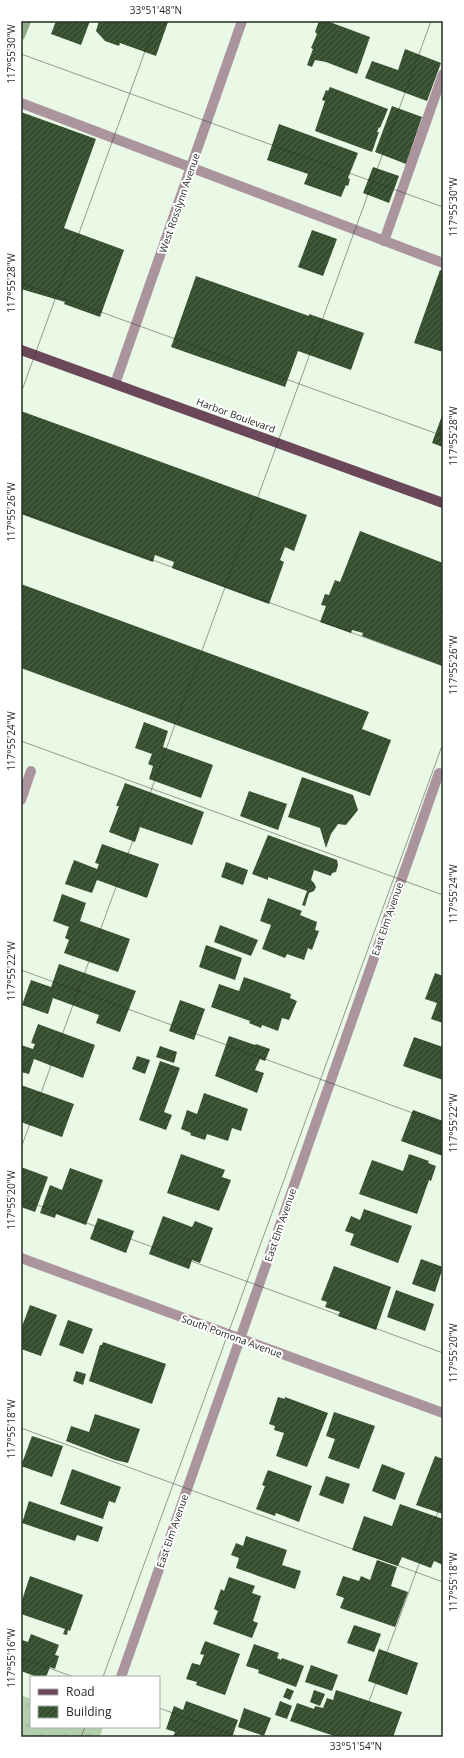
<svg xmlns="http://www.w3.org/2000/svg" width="464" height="1758" font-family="'Open Sans',sans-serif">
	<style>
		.park { fill: url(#park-tufts) }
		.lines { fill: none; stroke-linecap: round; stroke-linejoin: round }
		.stream { stroke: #8eab85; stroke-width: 8 }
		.building { fill: url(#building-hatch) }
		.lane { stroke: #aa959e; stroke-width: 10 }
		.street { stroke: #aa959e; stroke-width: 10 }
		.primary { stroke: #6b4859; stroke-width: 10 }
		.ticks { fill: none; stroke: #252b24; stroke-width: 1; stroke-opacity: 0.45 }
		.labels { text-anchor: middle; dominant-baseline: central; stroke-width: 4; stroke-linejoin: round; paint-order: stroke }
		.street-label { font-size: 10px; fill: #252b24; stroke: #fff }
		.neatline { fill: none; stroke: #252b24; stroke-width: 1.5 }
		.ticks-label { font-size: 10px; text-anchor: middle; fill: #252b24 }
	</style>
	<defs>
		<pattern id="park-tufts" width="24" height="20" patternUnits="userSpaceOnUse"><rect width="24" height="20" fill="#b4cfac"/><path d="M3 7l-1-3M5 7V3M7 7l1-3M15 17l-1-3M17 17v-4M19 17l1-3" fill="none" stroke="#9bb294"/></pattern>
		<pattern id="building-hatch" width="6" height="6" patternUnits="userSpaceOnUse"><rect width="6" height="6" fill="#354f2e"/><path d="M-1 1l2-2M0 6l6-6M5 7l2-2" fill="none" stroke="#50654b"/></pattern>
	</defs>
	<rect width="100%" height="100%" fill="#eaf9e6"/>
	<polygon class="park" points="21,1695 31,1699 31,1727 103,1727 100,1737 21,1737"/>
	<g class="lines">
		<polyline class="stream" points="21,36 27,21"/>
	</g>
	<g class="building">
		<polygon points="56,21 90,21 81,45 51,34"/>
		<polygon points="99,21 164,21 168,22 156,56 120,43 119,46 105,41 96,31"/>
		<polygon points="319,21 327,21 370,37 357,74 326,62 315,60 312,67 307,65 313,49 311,48 317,34 315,32"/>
		<polygon points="405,49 441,63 427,101 365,78 372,61 398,70"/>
		<polygon points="330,87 388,109 380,128 379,127 377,132 379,132 372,152 315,131 325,101 322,100 326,90 328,91"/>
		<polygon points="392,106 422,117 406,164 375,152"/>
		<polygon points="21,112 96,139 64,228 124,250 100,317 64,304 65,302 21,289"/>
		<polygon points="279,124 358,153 348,178 350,179 348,186 346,185 341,197 304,184 308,174 267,160"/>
		<polygon points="373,167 399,176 389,203 363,193"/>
		<polygon points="312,230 337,239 323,276 298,267"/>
		<polygon points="440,270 443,271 443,352 414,343"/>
		<polygon points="196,276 309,316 309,314 364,333 351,370 298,351 285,387 171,347"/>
		<polygon points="21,411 307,515 294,551 285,547 280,560 284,562 269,604 172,568 174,562 155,555 153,562 21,514"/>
		<polygon points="443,413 443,447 432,443"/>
		<polygon points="360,531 443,563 443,666 362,636 363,633 352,630 351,633 320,622 326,606 321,605 325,594 329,595 335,580 340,582"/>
		<polygon points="21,584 369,712 362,729 391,740 370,796 21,668"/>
		<polygon points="144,722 168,731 163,747 213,765 201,798 149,779 153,766 148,764 152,754 135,748"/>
		<polygon points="302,777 353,795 358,810 346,825 338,824 331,834 326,848 320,828 288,817"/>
		<polygon points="125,783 204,812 192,845 140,827 135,842 109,832 119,806 116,806"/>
		<polygon points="249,791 287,804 278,830 240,816"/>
		<polygon points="268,835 337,860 338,865 336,872 332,873 331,876 314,870 311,880 314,883 316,887 314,891 309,893 305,906 302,905 307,891 268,877 268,880 252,874"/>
		<polygon points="102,844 159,864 147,898 97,880 92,893 65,884 74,860 97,869 99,864 95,863"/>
		<polygon points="226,862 248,870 243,885 221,877"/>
		<polygon points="62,894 86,903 80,921 130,939 118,972 64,953 69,940 65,938 69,927 53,921"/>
		<polygon points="268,898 302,911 300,915 317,922 315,930 319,931 312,950 308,948 304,960 287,954 285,958 262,949 271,925 260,921"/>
		<polygon points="220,925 258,940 251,956 214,942"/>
		<polygon points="206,945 242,958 235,980 199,967"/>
		<polygon points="59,964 136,991 120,1032 96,1023 99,1015 53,998 48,1014 22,1005 31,980 51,987"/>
		<polygon points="435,973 443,976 443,1023 431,1019 437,1003 425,999"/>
		<polygon points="244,977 291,994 290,998 297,1001 289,1020 282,1018 278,1031 262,1025 261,1028 249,1023 250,1021 211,1007 219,984 239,991"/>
		<polygon points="180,1000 205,1009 194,1040 169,1031"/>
		<polygon points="38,1024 95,1045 83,1078 34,1059 29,1074 21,1072 21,1045 33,1049 35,1044 31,1043"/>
		<polygon points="229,1036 255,1045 256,1044 270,1049 265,1061 260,1059 255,1070 264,1073 257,1093 215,1076"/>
		<polygon points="414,1037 443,1047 443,1080 403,1066"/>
		<polygon points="160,1046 177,1052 174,1063 156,1057"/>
		<polygon points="137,1056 150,1060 145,1074 132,1069"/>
		<polygon points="160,1061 180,1068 164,1112 172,1115 166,1130 139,1120"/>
		<polygon points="21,1085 74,1104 62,1137 21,1122"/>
		<polygon points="204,1093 248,1109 241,1131 232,1128 228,1141 207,1134 205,1140 190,1135 191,1133 181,1129 187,1110 197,1114"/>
		<polygon points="413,1110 443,1121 443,1156 401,1141"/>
		<polygon points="181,1154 225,1170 222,1177 231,1180 219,1211 167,1193"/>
		<polygon points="409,1154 429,1161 428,1163 436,1166 431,1181 429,1180 417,1214 359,1194 372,1160 403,1171"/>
		<polygon points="21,1167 48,1177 35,1212 21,1207"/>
		<polygon points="70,1168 103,1180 86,1225 56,1214 55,1218 40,1213 50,1185 62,1190"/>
		<polygon points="364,1209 412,1226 398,1263 350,1245 354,1234 345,1231 351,1216 360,1220"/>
		<polygon points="163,1216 192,1227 195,1221 213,1228 200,1263 192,1260 189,1269 149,1254"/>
		<polygon points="98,1218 134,1231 126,1253 90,1239"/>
		<polygon points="421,1259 443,1267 435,1292 412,1284"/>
		<polygon points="334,1266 391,1287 376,1330 338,1316 340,1312 325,1307 327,1302 321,1300"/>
		<polygon points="396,1290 434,1304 425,1331 387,1317"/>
		<polygon points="30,1305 57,1315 41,1356 21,1349 21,1329"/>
		<polygon points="68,1320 93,1329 83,1354 59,1345"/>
		<polygon points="103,1342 166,1364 152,1404 89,1381 100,1345 102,1345"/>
		<polygon points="76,1371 86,1374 83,1385 73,1381"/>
		<polygon points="278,1397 285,1399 285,1397 328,1413 307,1467 276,1456 284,1433 274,1430 275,1426 269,1424"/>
		<polygon points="334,1412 375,1426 359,1469 328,1458 335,1439 326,1436"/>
		<polygon points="95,1414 140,1429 128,1463 115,1460 66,1441 71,1426 89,1432"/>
		<polygon points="32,1436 63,1446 52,1477 21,1466"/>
		<polygon points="435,1456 443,1459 443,1514 416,1505"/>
		<polygon points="382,1464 405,1473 395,1500 372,1491"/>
		<polygon points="72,1469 121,1487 115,1503 109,1501 103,1519 60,1504"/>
		<polygon points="268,1470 312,1486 299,1522 276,1513 275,1516 256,1509 265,1486 262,1485"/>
		<polygon points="326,1476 350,1484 343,1504 319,1495"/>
		<polygon points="29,1501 103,1527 98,1542 77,1535 75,1541 22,1523"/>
		<polygon points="400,1504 443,1519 443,1565 434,1561 431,1568 402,1557 398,1566 352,1550 364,1516 392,1526"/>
		<polygon points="246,1536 287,1550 282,1565 301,1571 295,1589 236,1568 239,1558 231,1555 236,1543 243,1546"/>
		<polygon points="377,1560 397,1567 391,1586 408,1592 395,1627 340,1608 344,1598 336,1595 343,1576 359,1581 361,1576 370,1580"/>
		<polygon points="30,1576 83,1595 70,1631 68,1630 67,1635 63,1634 65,1629 21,1614 21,1603"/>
		<polygon points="229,1577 255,1586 252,1593 261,1596 253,1621 258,1623 252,1638 213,1624 218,1611 214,1609 221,1589 224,1591"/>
		<polygon points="354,1625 381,1634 374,1652 347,1643"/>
		<polygon points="31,1634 59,1645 55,1655 59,1656 55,1669 50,1667 46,1677 37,1677 21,1671 21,1641 22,1640 28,1642"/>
		<polygon points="205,1641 240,1654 225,1695 196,1685 197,1682 186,1679 192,1663 200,1665 204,1655 200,1654"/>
		<polygon points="254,1644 279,1653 277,1658 281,1660 282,1658 304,1666 296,1687 258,1673 259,1670 246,1666"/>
		<polygon points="379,1649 418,1663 407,1695 368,1681"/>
		<polygon points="311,1665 338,1675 332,1691 305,1682"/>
		<polygon points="287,1688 294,1691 290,1700 283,1697"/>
		<polygon points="314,1690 325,1694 320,1706 310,1702"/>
		<polygon points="336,1690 402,1712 393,1737 337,1737 290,1721 297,1703 314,1709 315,1706 323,1708 327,1698 333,1700"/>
		<polygon points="186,1701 238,1720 232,1737 173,1737 175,1732 166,1729 174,1706 183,1710"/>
		<polygon points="280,1701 292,1706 287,1719 275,1715"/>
		<polygon points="244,1708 271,1718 264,1736 238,1727"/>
	</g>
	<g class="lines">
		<g class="lane">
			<polyline points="21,103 443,263"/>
			<polyline points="384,241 443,74"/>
		</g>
		<g class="street">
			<polyline points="115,384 242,21"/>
			<polyline points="21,800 31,771"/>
			<polyline points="21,1258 443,1413"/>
			<polyline points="121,1677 439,773"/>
		</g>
		<polyline class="primary" points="21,350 443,503"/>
	</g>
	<path class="ticks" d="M 21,54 L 443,207M 21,283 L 443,436M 21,393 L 156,21M 21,512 L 443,666M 21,741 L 443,895M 21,970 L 443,1124M 21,1148 L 431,21M 21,1199 L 443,1353M 21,1428 L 443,1582M 21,1658 L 74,1677M 103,1677 L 443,743M 159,1708 L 239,1737M 81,1737 L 85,1727M 356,1737 L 443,1498"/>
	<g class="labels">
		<g class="street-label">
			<text transform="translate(179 203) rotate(-71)">West Rosslynn Avenue</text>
			<text transform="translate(236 415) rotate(20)">Harbor Boulevard</text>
			<text transform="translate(387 919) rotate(-71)">East Elm Avenue</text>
			<text transform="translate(280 1225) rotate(-71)">East Elm Avenue</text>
			<text transform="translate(232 1336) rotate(20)">South Pomona Avenue</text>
			<text transform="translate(172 1531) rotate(-71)">East Elm Avenue</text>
		</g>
	</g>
	<rect width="464" height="1758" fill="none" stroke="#ffffff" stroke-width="44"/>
	<rect x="30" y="1676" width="130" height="52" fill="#ffffff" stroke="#a8aaa7"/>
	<rect x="38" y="1689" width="20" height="6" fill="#6b4859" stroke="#a8aaa7"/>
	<text x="66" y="1696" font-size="12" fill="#252b24">Road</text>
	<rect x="38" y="1706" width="20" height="12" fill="url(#building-hatch)" stroke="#a8aaa7"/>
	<text x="66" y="1716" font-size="12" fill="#252b24">Building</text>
	<rect x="22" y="22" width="420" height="1714" class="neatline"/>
	<g class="ticks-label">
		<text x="156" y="14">33°51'48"N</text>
		<text transform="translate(11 54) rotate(-90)" y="4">117°55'30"W</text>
		<text transform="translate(453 207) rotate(-90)" y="4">117°55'30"W</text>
		<text transform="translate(11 283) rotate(-90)" y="4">117°55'28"W</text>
		<text transform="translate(453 436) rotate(-90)" y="4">117°55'28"W</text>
		<text transform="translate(11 512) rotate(-90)" y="4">117°55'26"W</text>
		<text transform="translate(453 665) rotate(-90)" y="4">117°55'26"W</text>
		<text transform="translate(11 741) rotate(-90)" y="4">117°55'24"W</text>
		<text transform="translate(453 894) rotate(-90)" y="4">117°55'24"W</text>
		<text transform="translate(11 971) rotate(-90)" y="4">117°55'22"W</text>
		<text transform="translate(453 1123) rotate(-90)" y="4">117°55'22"W</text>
		<text transform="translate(11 1200) rotate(-90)" y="4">117°55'20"W</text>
		<text transform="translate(453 1353) rotate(-90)" y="4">117°55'20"W</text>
		<text transform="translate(11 1429) rotate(-90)" y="4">117°55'18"W</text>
		<text transform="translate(453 1582) rotate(-90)" y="4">117°55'18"W</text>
		<text transform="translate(11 1658) rotate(-90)" y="4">117°55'16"W</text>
		<text x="356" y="1750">33°51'54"N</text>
	</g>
</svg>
